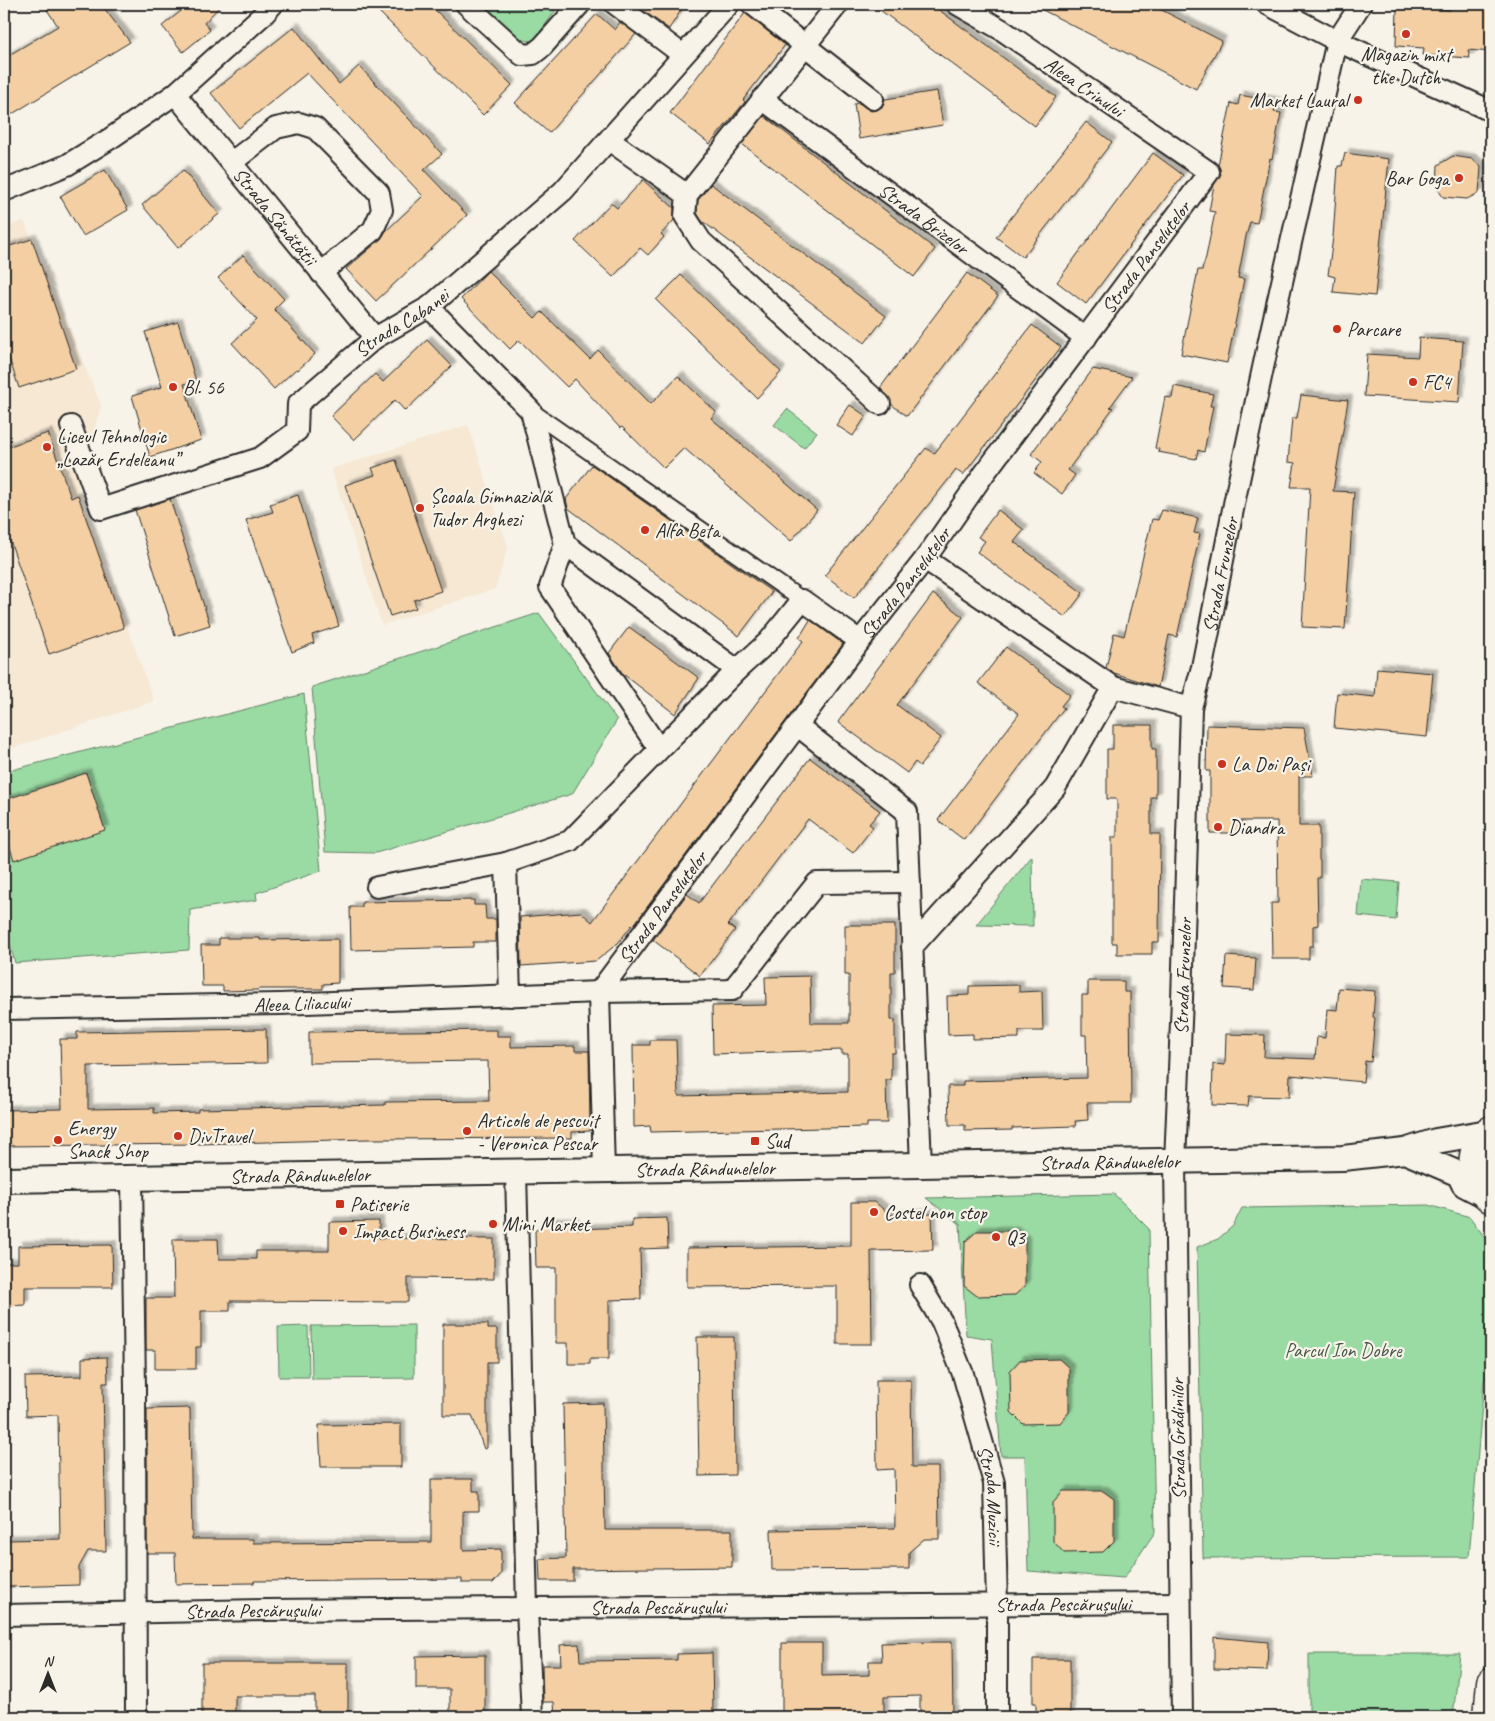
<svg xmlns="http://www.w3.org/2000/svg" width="1495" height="1721" font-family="Caveat,sans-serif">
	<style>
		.built { fill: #f6e8d3 }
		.green { fill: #9adaa3; stroke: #628267 }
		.building { fill: #f3cfa3; stroke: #2b2b2b; filter: url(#shadow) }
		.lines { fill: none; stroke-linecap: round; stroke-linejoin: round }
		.pedestrian-casing { stroke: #2b2b2b; stroke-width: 19 }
		.minor-casing { stroke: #2b2b2b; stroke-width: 24 }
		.tertiary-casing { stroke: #2b2b2b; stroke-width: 28 }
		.secondary-casing { stroke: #2b2b2b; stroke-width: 31 }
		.pedestrian { stroke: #f7f3e8; stroke-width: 15 }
		.minor { stroke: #f7f3e8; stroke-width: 20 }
		.tertiary { stroke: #f7f3e8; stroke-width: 24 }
		.secondary { stroke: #f7f3e8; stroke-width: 28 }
		.poi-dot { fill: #c8321e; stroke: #f7f3e8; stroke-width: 2 }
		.labels { text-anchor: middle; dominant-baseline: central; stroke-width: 4.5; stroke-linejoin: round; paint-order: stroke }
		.poi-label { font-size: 20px; fill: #2b2b2b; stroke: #f7f3e8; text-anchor: start }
		.street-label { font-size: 20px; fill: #2b2b2b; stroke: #f7f3e8 }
		.park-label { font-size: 20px; fill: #475749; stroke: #f7f3e8 }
	</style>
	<defs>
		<filter id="shadow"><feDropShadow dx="4.5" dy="-4.5" stdDeviation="1" flood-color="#0004"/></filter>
	</defs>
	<rect width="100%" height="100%" fill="#f7f3e8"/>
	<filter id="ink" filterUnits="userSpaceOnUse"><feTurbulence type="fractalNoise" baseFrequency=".02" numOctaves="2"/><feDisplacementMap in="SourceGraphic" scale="10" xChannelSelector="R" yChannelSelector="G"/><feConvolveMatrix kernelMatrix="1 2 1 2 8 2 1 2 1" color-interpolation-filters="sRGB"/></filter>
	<g filter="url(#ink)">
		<g class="built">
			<polygon points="1491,26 1491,95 1483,94"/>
			<polygon points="24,221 101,405 78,490 154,701 4,751 4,227"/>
			<polygon points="468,425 508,547 495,589 382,625 331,469"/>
		</g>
		<g class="green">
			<polygon points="482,4 560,4 536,38 530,41 520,40"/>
			<polygon points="787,409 817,432 804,448 774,425"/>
			<polygon points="539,613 617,720 572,794 376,853 325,852 312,687"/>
			<polygon points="304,694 321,871 256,893 257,900 190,910 189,950 15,963 4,922 4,772"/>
			<polygon points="1032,856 1033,926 976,925"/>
			<polygon points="1361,879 1399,882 1396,920 1358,916"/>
			<polygon points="1114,1194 1149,1229 1155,1532 1124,1578 1028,1571 1025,1456 1001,1456 992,1339 966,1335 960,1224 926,1198"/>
			<polygon points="1428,1205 1470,1217 1488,1242 1491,1286 1491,1368 1484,1381 1469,1557 1203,1558 1197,1247 1218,1239 1233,1226 1242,1208"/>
			<polygon points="414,1325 414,1378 312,1379 311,1326"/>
			<polygon points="308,1326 309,1377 279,1377 278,1327"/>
			<polygon points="1309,1654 1460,1654 1453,1717 1309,1717"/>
		</g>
		<g class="building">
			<polygon points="43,4 101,4 130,42 4,119 4,58 58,26"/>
			<polygon points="190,4 222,4 204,23 210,30 183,52 162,26"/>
			<polygon points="371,4 429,4 512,85 483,115"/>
			<polygon points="634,4 685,4 669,29"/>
			<polygon points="872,4 931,4 1056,97 1035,126"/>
			<polygon points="1031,4 1150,4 1222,41 1196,89"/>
			<polygon points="1450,4 1491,4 1491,52 1468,50 1470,58 1423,55 1424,48 1396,46 1397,6 1450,10"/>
			<polygon points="745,13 785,45 743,100 745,102 710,144 670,113"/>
			<polygon points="597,14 615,30 620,22 636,34 549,133 515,103"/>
			<polygon points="294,27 339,84 359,66 442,154 424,170 467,215 376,301 346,269 381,239 386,231 423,196 307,73 239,128 211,93"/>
			<polygon points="937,91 943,125 859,139 854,104 859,103 871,111 877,110 883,106 885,99"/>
			<polygon points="1240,95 1276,102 1274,112 1281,113 1272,159 1270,158 1257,223 1250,222 1246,236 1238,278 1244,279 1227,363 1181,354 1198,270 1202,270 1206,257 1215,212 1209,211 1214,185 1221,174 1218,165 1231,103 1238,105"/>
			<polygon points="764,116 935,249 914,277 742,144"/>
			<polygon points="1086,122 1112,142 1023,257 996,237"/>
			<polygon points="1153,153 1183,175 1086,304 1057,282"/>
			<polygon points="1345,153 1389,159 1375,296 1333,292 1335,277 1328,275 1333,237 1338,166 1342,166"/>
			<polygon points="1453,156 1472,159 1481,167 1479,193 1467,199 1443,197 1437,188 1438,165"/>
			<polygon points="105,170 128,210 83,236 60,196"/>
			<polygon points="183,170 219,214 178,248 142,205"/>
			<polygon points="643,180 674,208 674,220 661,234 664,237 648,255 640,248 613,277 575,241 611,203 617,208"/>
			<polygon points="711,184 886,316 865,343 702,221 697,213 698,200"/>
			<polygon points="32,239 76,369 19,388 4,343 4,248"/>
			<polygon points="243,255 284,299 274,309 315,354 298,370 296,369 274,389 232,343 257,320 218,278"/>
			<polygon points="488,271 535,318 542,312 590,359 598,350 651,404 678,376 716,412 711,418 817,510 791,541 684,448 664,468 622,427 620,428 575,379 567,387 519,340 510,349 461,299"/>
			<polygon points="967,273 998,296 907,416 892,405 888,396 880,388"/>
			<polygon points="681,275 781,372 757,398 656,300"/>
			<polygon points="178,322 196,381 184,384 201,440 150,457 132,396 162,387 145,332"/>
			<polygon points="1032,325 1061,347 963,475 956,470 854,598 825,575 926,448 934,454"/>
			<polygon points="1419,338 1463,341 1459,402 1364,396 1367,354 1418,357"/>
			<polygon points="427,340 452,366 405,411 395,400 354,440 331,416 375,374 383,382"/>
			<polygon points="1093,369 1132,377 1110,407 1113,408 1068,470 1075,475 1062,494 1034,473 1042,462 1031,454"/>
			<polygon points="1174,386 1213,394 1210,406 1213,406 1204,452 1198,450 1196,459 1158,452 1159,449 1155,448 1165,397 1172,398"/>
			<polygon points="1301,395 1348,400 1333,491 1354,492 1345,629 1302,627 1310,487 1291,487 1295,463 1288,462 1292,418 1297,418"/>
			<polygon points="850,405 866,416 853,436 836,425"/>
			<polygon points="48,433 71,498 78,495 124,628 49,654 4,523 4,448"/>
			<polygon points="396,460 441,591 414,600 416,608 390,616 345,485 375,475 372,468"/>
			<polygon points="592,465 772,592 739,636 568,508 566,499"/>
			<polygon points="298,495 339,626 312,635 314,643 292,652 246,520 273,512 270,504"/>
			<polygon points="170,499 210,625 175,636 135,510"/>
			<polygon points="998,510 1024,530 1014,542 1083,593 1065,617 977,552 985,541 978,537"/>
			<polygon points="1162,510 1198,518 1194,533 1200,534 1177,637 1169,635 1158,687 1114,673 1106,668 1114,633 1124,636 1152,519 1158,520"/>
			<polygon points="933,594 963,617 897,705 941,738 920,766 915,762 907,773 838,722"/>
			<polygon points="810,620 843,644 633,926 632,925 618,943 596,961 521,966 520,917 581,912 592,922 803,641 799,638"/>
			<polygon points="629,627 699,678 675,714 623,674 609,653"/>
			<polygon points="1006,647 1070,695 1061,706 1064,708 964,840 938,820 1019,714 978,683"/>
			<polygon points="1377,668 1433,673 1427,737 1334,728 1337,693 1375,697"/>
			<polygon points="1113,725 1152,725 1152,749 1156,749 1156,797 1151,797 1151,834 1160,834 1159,942 1152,942 1152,954 1117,954 1117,943 1112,943 1112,837 1117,837 1117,799 1107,799 1107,749 1113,749"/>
			<polygon points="1207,725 1304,728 1313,776 1299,776 1299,826 1319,826 1319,860 1320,860 1320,878 1317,878 1318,925 1313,926 1313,946 1309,946 1309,959 1272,959 1271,903 1278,903 1277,821 1240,821 1240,833 1210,833 1210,771 1206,771"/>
			<polygon points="810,758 880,811 869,824 873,827 853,853 808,819 728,925 735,930 700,976 653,940 687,894 699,903"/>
			<polygon points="86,773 105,830 14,860 4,829 4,800"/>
			<polygon points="474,900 474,905 485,905 486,919 496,919 496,942 473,942 473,947 351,950 350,907 362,907 362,902"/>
			<polygon points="845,925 895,925 895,972 891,972 891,1020 895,1020 895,1053 891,1053 891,1080 886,1080 887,1123 867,1123 867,1127 651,1132 650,1126 634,1127 633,1045 650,1045 650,1040 676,1040 678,1096 848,1092 848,1054 842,1054 842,1050 713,1054 712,1006 766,1005 765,977 810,976 811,1023 849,1023 849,975 845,975"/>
			<polygon points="219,938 260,938 260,940 338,939 338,983 323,984 323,989 258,989 258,990 223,991 223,986 202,986 201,945 219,945"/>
			<polygon points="1226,956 1256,958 1254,990 1224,988"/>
			<polygon points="1088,981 1124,981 1124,992 1130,992 1131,1103 1087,1103 1088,1120 1075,1121 1076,1126 1012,1128 1012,1130 965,1131 965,1125 949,1125 948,1086 963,1086 963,1081 1087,1078 1086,1035 1082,1035 1082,995 1088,995"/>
			<polygon points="1019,985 1019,992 1042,991 1043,1031 1019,1031 1019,1038 973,1039 973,1034 948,1035 947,996 969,995 969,986"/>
			<polygon points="1339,988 1375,991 1373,1017 1375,1018 1371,1062 1365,1061 1363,1082 1290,1075 1289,1097 1249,1096 1248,1106 1212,1105 1213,1064 1225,1065 1226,1034 1265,1035 1264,1057 1315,1059 1317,1037 1325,1038 1327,1009 1337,1010"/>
			<polygon points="266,1029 267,1063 88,1066 88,1109 154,1108 154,1113 198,1112 198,1109 385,1105 385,1102 489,1101 488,1061 309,1063 309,1032 497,1030 497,1036 511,1036 511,1047 575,1046 575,1051 589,1051 590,1131 572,1132 572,1138 368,1139 199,1144 4,1146 4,1110 62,1109 60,1039 77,1039 77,1032"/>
			<polygon points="851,1202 875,1202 890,1215 932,1214 933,1250 871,1251 872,1344 837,1344 837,1286 687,1287 687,1248 851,1246"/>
			<polygon points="667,1218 668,1248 640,1249 641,1299 609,1300 609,1359 590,1359 590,1364 568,1364 568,1343 556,1343 556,1268 536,1268 535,1231 545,1223 574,1223 574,1229 632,1227 632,1219"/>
			<polygon points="379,1221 379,1238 494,1239 494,1279 408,1278 408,1302 230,1301 230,1311 201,1311 201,1347 196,1347 196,1369 155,1369 155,1350 146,1350 146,1298 174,1298 173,1239 218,1239 219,1259 256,1259 256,1251 329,1251 329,1222"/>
			<polygon points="977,1231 1014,1231 1025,1241 1025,1286 1015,1295 977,1296 964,1286 965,1242"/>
			<polygon points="112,1245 113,1287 25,1287 25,1305 4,1306 4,1263 18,1263 18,1246"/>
			<polygon points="443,1324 488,1324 488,1329 497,1329 497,1362 487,1362 487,1448 484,1449 472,1415 443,1415"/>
			<polygon points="697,1337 734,1337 735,1475 699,1476"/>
			<polygon points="107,1357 108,1383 103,1383 106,1551 88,1551 79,1567 79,1585 6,1587 5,1540 60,1539 58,1415 26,1416 25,1377 82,1376 82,1358"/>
			<polygon points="1059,1359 1069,1368 1069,1412 1060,1423 1023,1424 1011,1412 1010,1371 1020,1360"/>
			<polygon points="876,1380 911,1380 912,1467 938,1467 939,1539 924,1539 909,1552 909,1569 772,1570 771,1530 895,1528 894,1469 877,1470"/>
			<polygon points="603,1403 605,1530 732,1530 732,1567 573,1569 573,1581 540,1581 539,1559 566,1558 563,1404"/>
			<polygon points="190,1408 192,1539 253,1539 253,1543 431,1542 431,1479 473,1479 473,1491 479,1491 479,1511 463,1511 463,1550 501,1549 501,1574 493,1583 462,1583 462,1579 254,1581 254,1583 176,1584 175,1553 147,1553 147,1409"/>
			<polygon points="401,1424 401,1467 321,1467 319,1425"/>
			<polygon points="1063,1491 1103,1491 1114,1499 1114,1541 1103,1552 1064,1553 1053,1541 1053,1502"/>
			<polygon points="1214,1637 1268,1642 1267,1671 1214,1669"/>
			<polygon points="934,1642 952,1642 953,1717 920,1717 920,1696 884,1697 884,1717 782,1717 782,1643 822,1643 822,1676 869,1675 869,1661 882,1661 881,1643"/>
			<polygon points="579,1644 580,1661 677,1660 677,1654 712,1653 713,1717 555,1717 554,1702 543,1702 542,1665 561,1665 560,1645"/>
			<polygon points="485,1655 485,1717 450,1717 450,1689 416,1689 416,1656"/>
			<polygon points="1033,1659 1070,1659 1070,1717 1036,1717 1036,1703 1033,1703"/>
			<polygon points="202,1663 348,1663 348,1717 315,1717 315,1696 235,1696 235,1716 202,1717"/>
		</g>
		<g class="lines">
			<defs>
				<polyline id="pedestrian" points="531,411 802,600"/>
				<g id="minor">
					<polyline points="466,4 522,55 533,54 542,47 580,4"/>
					<polyline points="615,4 683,55"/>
					<polyline points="752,4 873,99"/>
					<polyline points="1267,4 1337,41 1491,111"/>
					<path id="s1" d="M 175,94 L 375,338"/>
					<path id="s2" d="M 762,99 L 1086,338"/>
					<polyline points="609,140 687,195 685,216 701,241 880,404"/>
					<polyline points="232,162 276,128 299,123 315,128 379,193 382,210 373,230 321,273"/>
					<polyline points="4,191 67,165 111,138 175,94 264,14 273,4"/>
					<polyline points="687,195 838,4"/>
					<polyline points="429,307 531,411 565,544 737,670 768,642 802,600 860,641"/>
					<path id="s3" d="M 71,426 L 101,509 L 260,458 L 297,431 L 298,404 L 375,338 L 429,307 L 563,191 L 729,4"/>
					<polyline points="565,544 550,587 659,749"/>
					<polyline points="925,559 1113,687 1191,708"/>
					<polyline points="798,726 907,812 921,1165"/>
					<polyline points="506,863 510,996"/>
					<polyline points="377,887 506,863 570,841 737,670"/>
					<polyline points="912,947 1055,788 1113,687"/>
					<path id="s4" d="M 599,992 L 860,641 L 925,559 L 984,474 L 1209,172 L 1002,30 L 957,4"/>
					<polyline points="599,992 604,1171"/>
					<path id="s5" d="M 4,1009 L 280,1004 L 599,992 L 732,990 L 817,883 L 910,882"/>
					<polyline points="516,1172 527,1608 532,1717"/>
					<polyline points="132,1178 135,1388 136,1717"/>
					<path id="s6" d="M 920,1285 L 942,1322 L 963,1374 L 994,1483 L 997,1606 L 997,1717"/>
					<path id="s7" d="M 4,1615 L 266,1610 L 1180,1603"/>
					<path id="s8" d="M 1182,1717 L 1175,1162 L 1182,999 L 1191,708 L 1202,667 L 1236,494 L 1272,326 L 1337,41 L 1361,4"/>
				</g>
				<g id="tertiary">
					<polyline points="1405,1151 1459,1174 1464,1184 1485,1195"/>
					<path id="s9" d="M 4,1180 L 1343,1158 L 1405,1151 L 1436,1141 L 1488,1132"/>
				</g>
				<g id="secondary">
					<path d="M 1491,1130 C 1466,1147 1469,1182 1491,1199"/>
					<polyline points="1488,1717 1491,1682"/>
				</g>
			</defs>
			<use href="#pedestrian" class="pedestrian-casing"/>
			<use href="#minor" class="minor-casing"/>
			<use href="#tertiary" class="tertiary-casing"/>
			<use href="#secondary" class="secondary-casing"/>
			<use href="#pedestrian" class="pedestrian"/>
			<use href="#minor" class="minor"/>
			<use href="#tertiary" class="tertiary"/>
			<use href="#secondary" class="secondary"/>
		</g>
	</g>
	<g class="poi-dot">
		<circle cx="1406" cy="34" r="5"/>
		<circle cx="1358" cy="100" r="5"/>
		<circle cx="1459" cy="178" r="5"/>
		<circle cx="1337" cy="329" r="5"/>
		<circle cx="1413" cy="382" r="5"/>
		<circle cx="173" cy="387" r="5"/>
		<circle cx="47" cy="447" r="5"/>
		<circle cx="420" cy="508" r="5"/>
		<circle cx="645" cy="530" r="5"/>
		<circle cx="1222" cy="764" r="5"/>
		<circle cx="1218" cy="827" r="5"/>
		<circle cx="467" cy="1131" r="5"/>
		<circle cx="178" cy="1136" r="5"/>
		<circle cx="58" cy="1140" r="5"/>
		<rect x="750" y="1136" width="10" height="10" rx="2.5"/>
		<rect x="335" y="1199" width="10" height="10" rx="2.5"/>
		<circle cx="874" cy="1212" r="5"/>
		<circle cx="493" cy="1224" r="5"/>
		<circle cx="343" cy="1231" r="5"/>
		<circle cx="996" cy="1237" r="5"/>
	</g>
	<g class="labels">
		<g class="poi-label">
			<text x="1406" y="54" text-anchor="middle">Magazin mixt<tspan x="1406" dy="23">the Dutch</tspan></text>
			<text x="1348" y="100" text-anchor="end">Market Laural</text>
			<text x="1449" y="178" text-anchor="end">Bar Goga</text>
			<text x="1347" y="329">Parcare</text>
			<text x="1423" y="382">FC4</text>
			<text x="183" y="387">Bl. 56</text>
			<text x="57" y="436">Liceul Tehnologic<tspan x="57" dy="23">„Lazăr Erdeleanu”</tspan></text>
			<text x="430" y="496">Școala Gimnazială<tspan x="430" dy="23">Tudor Arghezi</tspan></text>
			<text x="655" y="530">Alfa Beta</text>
			<text x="1232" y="764">La Doi Pași</text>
			<text x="1228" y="827">Diandra</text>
			<text x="477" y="1120">Articole de pescuit<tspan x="477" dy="23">- Veronica Pescar</tspan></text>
			<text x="68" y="1128">Energy<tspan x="68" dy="23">Snack Shop</tspan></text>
			<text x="188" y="1136">DivTravel</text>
			<text x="765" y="1141">Sud</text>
			<text x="350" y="1204">Patiserie</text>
			<text x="884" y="1212">Costel non stop</text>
			<text x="503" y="1224">Mini Market</text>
			<text x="353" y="1231">Impact Business</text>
			<text x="1006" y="1237">Q3</text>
		</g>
		<g class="street-label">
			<text transform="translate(1084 87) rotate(34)">Aleea Crinului</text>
			<text stroke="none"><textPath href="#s1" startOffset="158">Strada Sănătății</textPath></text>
			<text stroke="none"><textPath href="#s2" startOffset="201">Strada Brizelor</textPath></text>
			<text stroke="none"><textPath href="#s4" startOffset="916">Strada Panseluțelor</textPath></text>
			<text stroke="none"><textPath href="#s3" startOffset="460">Strada Cabanei</textPath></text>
			<text stroke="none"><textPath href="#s8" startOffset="1146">Strada Frunzelor</textPath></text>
			<text stroke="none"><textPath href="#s4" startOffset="511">Strada Panseluțelor</textPath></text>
			<text stroke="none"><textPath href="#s4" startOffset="106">Strada Panseluțelor</textPath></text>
			<text stroke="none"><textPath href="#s8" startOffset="741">Strada Frunzelor</textPath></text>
			<text stroke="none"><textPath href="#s5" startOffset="298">Aleea Liliacului</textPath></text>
			<text stroke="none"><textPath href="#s9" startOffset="1106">Strada Rândunelelor</textPath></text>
			<text stroke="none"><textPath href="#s9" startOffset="701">Strada Rândunelelor</textPath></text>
			<text stroke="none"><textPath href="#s9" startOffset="296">Strada Rândunelelor</textPath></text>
			<text transform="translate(1178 1439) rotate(-91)">Strada Grădinilor</text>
			<text stroke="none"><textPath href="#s6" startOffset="224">Strada Muzicii</textPath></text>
			<text stroke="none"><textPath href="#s7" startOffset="1059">Strada Pescărușului</textPath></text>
			<text stroke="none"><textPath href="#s7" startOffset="654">Strada Pescărușului</textPath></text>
			<text stroke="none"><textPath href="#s7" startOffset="249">Strada Pescărușului</textPath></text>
		</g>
		<g class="park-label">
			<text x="1343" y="1350">Parcul Ion Dobre</text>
		</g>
	</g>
	<rect width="1495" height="1721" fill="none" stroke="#f7f3e8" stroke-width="20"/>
	<rect x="10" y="10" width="1475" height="1701" fill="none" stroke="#2b2b2b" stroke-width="2" filter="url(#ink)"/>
	<g transform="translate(48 1674)" stroke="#f7f3e8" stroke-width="4" paint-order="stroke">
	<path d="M0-4L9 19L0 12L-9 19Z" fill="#2b2b2b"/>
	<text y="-8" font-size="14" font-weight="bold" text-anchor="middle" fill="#2b2b2b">N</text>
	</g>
</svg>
